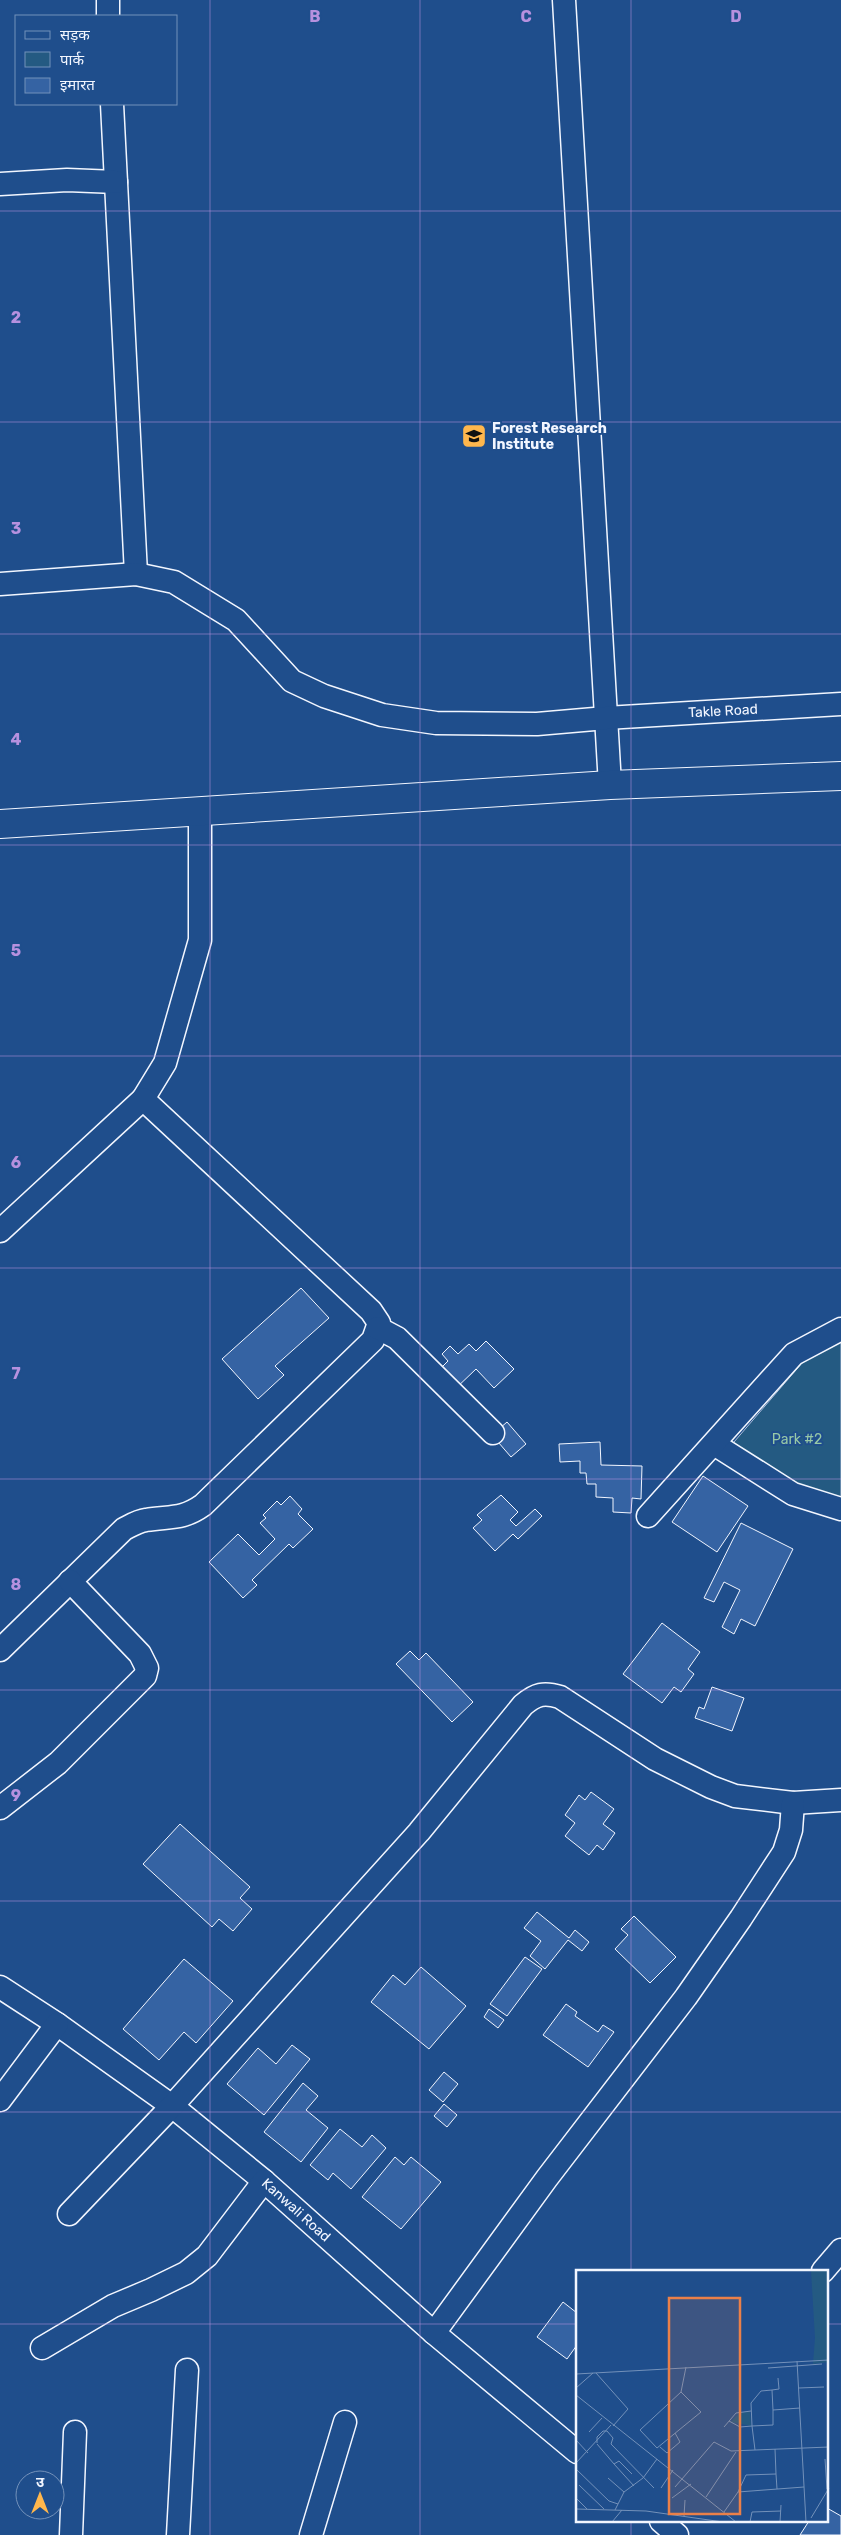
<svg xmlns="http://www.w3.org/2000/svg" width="841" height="2535" font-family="Rubik,'Noto Sans Devanagari',sans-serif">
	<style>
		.green { fill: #245a82; stroke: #a8bbd7 }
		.building { fill: #3563a3; stroke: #f2f6ff }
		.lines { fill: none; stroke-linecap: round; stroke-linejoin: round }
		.minor-casing { stroke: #f2f6ff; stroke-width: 25 }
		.major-casing { stroke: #f2f6ff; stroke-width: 30 }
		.minor { stroke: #1f4e8c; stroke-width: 22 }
		.major { stroke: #1f4e8c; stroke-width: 28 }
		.grid { fill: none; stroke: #b691df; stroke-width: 1; stroke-opacity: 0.55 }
		.labels { text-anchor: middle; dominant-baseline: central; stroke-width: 4; stroke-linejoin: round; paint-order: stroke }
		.poi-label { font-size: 14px; font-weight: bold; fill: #f2f6ff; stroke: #1f4e8c; text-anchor: start }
		.street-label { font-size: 14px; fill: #f2f6ff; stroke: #1f4e8c }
		.park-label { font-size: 14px; fill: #97c8a6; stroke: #1f4e8c }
		.inset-road { fill: none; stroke: #7391ba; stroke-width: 1 }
		.view { fill: #ea8049; fill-opacity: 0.15; stroke: #ea8049; stroke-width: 2.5 }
		.inset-edge { fill: none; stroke: #f2f6ff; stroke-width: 2.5 }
		.grid-label { font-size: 16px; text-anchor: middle; font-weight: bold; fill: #b691df; stroke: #1f4e8c; stroke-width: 4; stroke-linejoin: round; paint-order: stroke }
	</style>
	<rect width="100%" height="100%" fill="#1f4e8c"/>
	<polygon class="green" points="841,1338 841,1501 779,1483 728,1449 802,1363"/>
	<g class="building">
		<polygon points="301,1288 329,1318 275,1366 284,1375 258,1399 222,1359"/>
		<polygon points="486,1341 514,1369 494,1388 476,1369 453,1391 436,1373 448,1361 442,1354 450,1346 458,1354 469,1344 476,1351"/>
		<polygon points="507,1422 526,1444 511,1457 492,1435"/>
		<polygon points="600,1442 601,1465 642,1466 641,1499 632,1498 631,1513 613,1512 613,1498 596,1497 596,1484 587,1484 586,1473 580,1473 580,1461 560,1462 559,1444"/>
		<polygon points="703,1476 748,1506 717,1552 672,1522"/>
		<polygon points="501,1495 518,1512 510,1520 516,1526 535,1509 542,1516 518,1539 513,1534 495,1551 473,1528 482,1520 477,1515"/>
		<polygon points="290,1496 302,1509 298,1514 313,1529 293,1548 289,1544 252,1580 257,1585 243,1598 209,1562 238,1534 259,1555 275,1539 260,1523 266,1518 263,1515 277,1501 281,1505"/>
		<polygon points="741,1523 793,1549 755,1626 741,1619 734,1634 722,1627 740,1590 724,1582 714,1602 704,1598"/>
		<polygon points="662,1623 700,1652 688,1669 694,1674 681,1692 674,1687 662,1703 623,1674"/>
		<polygon points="410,1651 419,1660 426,1653 473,1702 452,1722 396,1664"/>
		<polygon points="712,1687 744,1698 732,1731 695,1718 699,1707 704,1709"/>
		<polygon points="591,1792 614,1809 603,1824 615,1833 603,1850 597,1845 589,1855 565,1836 575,1823 565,1815 579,1795 585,1800"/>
		<polygon points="180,1824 250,1887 240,1898 252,1909 233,1931 219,1919 212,1927 143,1864"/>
		<polygon points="537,1912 569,1938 575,1930 589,1942 582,1951 568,1940 545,1969 530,1956 541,1941 524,1928"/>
		<polygon points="634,1916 676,1957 650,1983 615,1949 628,1935 621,1929"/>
		<polygon points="525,1957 542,1969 507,2016 490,2004"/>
		<polygon points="184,1959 233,2001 196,2043 184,2032 159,2060 123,2029"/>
		<polygon points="421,1967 466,2006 429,2049 371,2002 393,1975 405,1985"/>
		<polygon points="566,2004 577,2012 575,2016 598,2032 603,2025 614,2032 588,2067 543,2035"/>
		<polygon points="489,2009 504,2020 498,2028 484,2017"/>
		<polygon points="292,2045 310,2059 264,2115 227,2084 258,2048 276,2064"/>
		<polygon points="444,2072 458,2084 443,2102 429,2090"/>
		<polygon points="303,2083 318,2096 306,2110 328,2128 301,2162 264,2132"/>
		<polygon points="444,2104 457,2115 447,2127 434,2116"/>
		<polygon points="340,2129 362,2147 372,2135 386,2148 351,2189 333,2173 328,2180 310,2165"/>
		<polygon points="395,2157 404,2165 411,2157 441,2182 401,2229 362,2197"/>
		<polygon points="563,2302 577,2313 577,2345 567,2359 537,2337"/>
		<polygon points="827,2508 841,2516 841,2535 800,2535 809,2521 827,2521"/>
	</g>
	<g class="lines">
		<defs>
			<g id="minor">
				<polyline points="108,0 108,16"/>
				<polyline points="564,0 610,785"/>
				<polyline points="112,104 136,574"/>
				<polyline points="0,184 67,180 116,182"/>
				<polyline points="0,584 136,574 174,582 236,620 292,681 324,696 382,715 436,723 537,724 606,718 841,704"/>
				<polyline points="143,1099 165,1063 200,940 200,810"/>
				<path d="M 0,1231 L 143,1099 L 371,1311 L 379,1323 L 373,1340 L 203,1505 C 182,1520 170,1516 146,1520 C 138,1521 130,1526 124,1529 L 0,1650"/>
				<polyline points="378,1328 397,1338 493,1433"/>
				<polyline points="714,1444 793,1494 841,1509"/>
				<polyline points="648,1516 794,1354 841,1329"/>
				<polyline points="0,1808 58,1763 145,1676 147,1668 140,1654 70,1581"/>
				<polyline points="0,1987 57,2024 172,2106 264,2181 434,2333 577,2452"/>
				<polyline points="0,2100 57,2024"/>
				<path d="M 69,2214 L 172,2106 L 419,1832 L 523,1705 C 536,1694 544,1692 560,1697 L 655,1759 L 711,1787 L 735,1796 L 793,1803 L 841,1800"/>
				<polyline points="823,2271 841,2250"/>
				<polyline points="434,2333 547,2178 686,1997 741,1918 784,1852 791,1830 793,1803"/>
				<polyline points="42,2348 113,2306 151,2290 186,2273 207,2256 264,2181"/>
				<polyline points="661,2521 677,2535"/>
				<polyline points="71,2535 75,2432"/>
				<polyline points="178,2535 187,2370"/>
				<polyline points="311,2535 345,2422"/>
			</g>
			<polyline id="major" points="0,824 610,785 841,776"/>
		</defs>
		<use href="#minor" class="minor-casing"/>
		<use href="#major" class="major-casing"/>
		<use href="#minor" class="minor"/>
		<use href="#major" class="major"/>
	</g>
	<path class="grid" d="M 210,0 L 210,2535M 420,0 L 420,2535M 631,0 L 631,2271M 0,211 L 841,211M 0,422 L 841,422M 0,634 L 841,634M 0,845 L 841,845M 0,1056 L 841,1056M 0,1268 L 841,1268M 0,1479 L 841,1479M 0,1690 L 841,1690M 0,1901 L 841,1901M 0,2112 L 841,2112M 0,2324 L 577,2324M 827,2324 L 841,2324M 631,2521 L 631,2535"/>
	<defs>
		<symbol id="university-square" viewBox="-11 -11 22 22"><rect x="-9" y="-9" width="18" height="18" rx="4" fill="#ffb74d" stroke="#1f4e8c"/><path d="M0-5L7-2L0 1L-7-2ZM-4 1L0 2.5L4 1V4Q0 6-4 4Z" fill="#111"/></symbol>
	</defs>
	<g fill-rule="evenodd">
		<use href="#university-square" x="460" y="422" width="28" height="28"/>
	</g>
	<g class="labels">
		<g class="poi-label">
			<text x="492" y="428">Forest Research<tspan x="492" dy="16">Institute</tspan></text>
		</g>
		<g class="street-label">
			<text transform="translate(723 711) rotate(-3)">Takle Road</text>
			<text transform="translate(296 2210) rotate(42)">Kanwali Road</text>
		</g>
		<g class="park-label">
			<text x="797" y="1439">Park #2</text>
		</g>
	</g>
	<g transform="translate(576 2270)">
		<rect width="252" height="252" fill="#1f4e8c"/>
		<path d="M 235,1 L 253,1 L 252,92 L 237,94 L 239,68 Z" fill="#245a82"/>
		<path d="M 164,142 L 174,142 L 175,156 L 155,152 Z" fill="#245a82"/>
		<path class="inset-road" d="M 221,91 L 230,252M 192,98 L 246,94M 20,103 L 52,139 L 37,156M 0,104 L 253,90M 0,118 L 17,103M 223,118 L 248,117M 196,120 L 203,119 L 202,108M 105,122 L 125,142 L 81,178 L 64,160 ZM 105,122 L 110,97M 0,125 L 160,252M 153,151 L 164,157 L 176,156 L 175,133 L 185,121 L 196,120 L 197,140M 148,157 L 160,143 L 175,141M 13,162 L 26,148M 0,170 L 12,183M 21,173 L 21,167 L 27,161 L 31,161 L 37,168 L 35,174 L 78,218M 21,174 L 38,194 L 43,191 L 56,204M 84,177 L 91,183 L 104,172 L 99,163M 199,179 L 200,204M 179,180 L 253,177M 249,189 L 251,219M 0,193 L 35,155M 38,194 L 58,216M 0,199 L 33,231 L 42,234M 32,208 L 48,222M 3,215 L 28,239M 99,217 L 138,172 L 155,181 L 179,180 L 176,156 L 197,155 L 197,140 L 224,138M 85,218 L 97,200M 162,222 L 170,205 L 200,204 L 201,219M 130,227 L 160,182M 0,228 L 11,239M 96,228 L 115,214M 0,239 L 70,241 L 147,252M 39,240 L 48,222 L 67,208 L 81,189M 148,242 L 162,222 L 228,217M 108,246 L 109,230M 235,248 L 253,218M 36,252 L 46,240M 174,252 L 176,242 L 205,241M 204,252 L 205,235"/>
		<path class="view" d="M 93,28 L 164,28 L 164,244 L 93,244 Z"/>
		<rect width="252" height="252" class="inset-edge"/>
	</g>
	<g class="grid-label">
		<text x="315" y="22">B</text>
		<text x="526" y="22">C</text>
		<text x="736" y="22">D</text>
		<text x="16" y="323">2</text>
		<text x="16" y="534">3</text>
		<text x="16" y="745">4</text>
		<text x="16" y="956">5</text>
		<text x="16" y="1168">6</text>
		<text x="16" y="1379">7</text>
		<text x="16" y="1590">8</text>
		<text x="16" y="1801">9</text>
	</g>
	<rect x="15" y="15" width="162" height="90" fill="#1f4e8c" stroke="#7391ba"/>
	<rect x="25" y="31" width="25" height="8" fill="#1f4e8c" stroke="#7391ba"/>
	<text x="60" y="40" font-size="15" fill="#f2f6ff">सड़क</text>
	<rect x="25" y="52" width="25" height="15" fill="#245a82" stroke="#7391ba"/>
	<text x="60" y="65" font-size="15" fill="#f2f6ff">पार्क</text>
	<rect x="25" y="78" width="25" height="15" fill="#3563a3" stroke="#7391ba"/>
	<text x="60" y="90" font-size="15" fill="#f2f6ff">इमारत</text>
	<g transform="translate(40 2495)"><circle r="24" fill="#1f4e8c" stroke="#7391ba"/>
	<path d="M0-4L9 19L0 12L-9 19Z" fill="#ffb74d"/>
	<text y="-8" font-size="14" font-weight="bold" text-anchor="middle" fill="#f2f6ff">उ</text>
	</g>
</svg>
